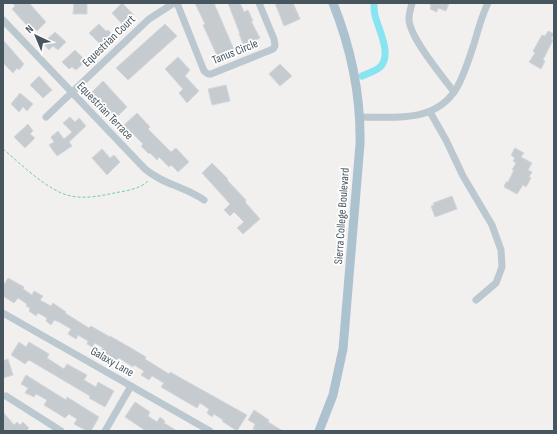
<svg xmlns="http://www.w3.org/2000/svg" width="557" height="434" font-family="'Sofia Sans Condensed',sans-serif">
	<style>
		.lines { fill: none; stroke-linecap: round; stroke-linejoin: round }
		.canal { stroke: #86e5f0; stroke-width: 7 }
		.building { fill: #c6cbcf; stroke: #d3d6db }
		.path { stroke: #72d198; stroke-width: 1; stroke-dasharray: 3 2; stroke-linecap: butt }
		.minor { stroke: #bcc8cf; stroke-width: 7 }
		.major { stroke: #adc2cf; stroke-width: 9 }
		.labels { text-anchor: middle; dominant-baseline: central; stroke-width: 3.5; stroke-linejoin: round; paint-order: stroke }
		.street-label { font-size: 12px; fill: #46555e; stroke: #fff }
	</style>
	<rect width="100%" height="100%" fill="#f2efef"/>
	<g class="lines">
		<path class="canal" d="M 362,76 C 368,73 377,71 381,66 C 392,53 378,29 375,15 C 374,12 374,7 374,3"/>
	</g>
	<g class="building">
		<polygon points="12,3 29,3 46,22 37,31 33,27 31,30 12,9 15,6"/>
		<polygon points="74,3 87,3 87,14 73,14"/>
		<polygon points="122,3 134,15 123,25 112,13"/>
		<polygon points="195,3 214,3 235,52 219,60 203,25 205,24"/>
		<polygon points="228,3 240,3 244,12 248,10 253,21 251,21 260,38 244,46 239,34 240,34"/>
		<polygon points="275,3 293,3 300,19 284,26"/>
		<polygon points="427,3 449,3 446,11 438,8 437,12 430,9 431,5"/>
		<polygon points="99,24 106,31 108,30 113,35 102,46 89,33"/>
		<polygon points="165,24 177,36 128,80 116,68"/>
		<polygon points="548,31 554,34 551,39 553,40 543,60 545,61 541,69 529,62 535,53 533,51 542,35 545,36"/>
		<polygon points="55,32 66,42 58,50 53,46 49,50 43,43"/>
		<polygon points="3,40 24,64 19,70 17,68 13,73 3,63"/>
		<polygon points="75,50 86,61 76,70 72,67 69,69 62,62"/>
		<polygon points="178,57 190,70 185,76 199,91 187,103 179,93 183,89 165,69"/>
		<polygon points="280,64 292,76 280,86 269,74"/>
		<polygon points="39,76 52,90 43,98 30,85"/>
		<polygon points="103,81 127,107 118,116 115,113 113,115 100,102 99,103 93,97 95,95 92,92"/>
		<polygon points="226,85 230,101 212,105 208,89"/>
		<polygon points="20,93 33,104 27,111 23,107 19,112 11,104"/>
		<polygon points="137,113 150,127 148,129 171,152 176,148 189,162 178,172 171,165 169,167 159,157 157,160 150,153 149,154 141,146 143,144 131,132 130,133 123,126"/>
		<polygon points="70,117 75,122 79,118 86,126 69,142 72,146 57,156 49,145 54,142 51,137 58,131 64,139 72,132 63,123"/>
		<polygon points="28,124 33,131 30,134 35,138 25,148 14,137"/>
		<polygon points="515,148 524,153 521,157 532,163 528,170 532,172 529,177 531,178 526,187 523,185 517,194 504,187 506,182 508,182 514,170 512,170 516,163 513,161 515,158 511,155"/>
		<polygon points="102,149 110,158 114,155 120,162 107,175 92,158"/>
		<polygon points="212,163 228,179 227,180 246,200 245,202 260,219 243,234 237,228 244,222 234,212 230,216 224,210 230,204 202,173"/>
		<polygon points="452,196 457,209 435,217 431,206 434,205 433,203"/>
		<polygon points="8,278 24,287 23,289 32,295 34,291 43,296 40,300 51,306 53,303 66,312 65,313 89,328 91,326 110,337 110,336 131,348 146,357 145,359 169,374 170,372 247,415 237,431 222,421 223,420 214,414 212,417 207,413 209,409 200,403 197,408 161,387 164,383 152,376 149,380 141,375 144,371 134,365 133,367 119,358 116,361 101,352 103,348 95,343 92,347 87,344 88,341 78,335 76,339 68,334 71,329 59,322 54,320 51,325 46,321 47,318 38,313 36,316 29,311 30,308 26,306 27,304 18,298 14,303 3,296 3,286"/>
		<polygon points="19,342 26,347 29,342 49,354 47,358 64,369 67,364 87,375 84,380 96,387 98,382 114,391 105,407 89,398 90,396 29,360 25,364 11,355"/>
		<polygon points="8,359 13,375 3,378 3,361"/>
		<polygon points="26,375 66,400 67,397 99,417 91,431 87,431 74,424 77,419 69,414 65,418 44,405 47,400 36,394 34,397 25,393 28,388 21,384"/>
		<polygon points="135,402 150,412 148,416 157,422 160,417 165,421 164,423 177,431 146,431 125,417"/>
		<polygon points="254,410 269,420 268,422 283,431 257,431 253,429 255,424 248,420"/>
		<polygon points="3,412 14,425 17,422 20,425 23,422 29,428 26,431 3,431"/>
	</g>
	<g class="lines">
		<path class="path" d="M 3,149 C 21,164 49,192 71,196 C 85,199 100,196 114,193 C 125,191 140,189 148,181"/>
		<g class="minor">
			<polyline points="177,3 204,71 208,74 211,74 273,49 275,46 274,39 259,3"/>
			<path d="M 412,3 C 411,8 409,13 409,18 C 408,36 443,77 454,92"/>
			<path d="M 3,20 L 145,169 C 164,185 184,186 204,200"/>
			<polyline points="430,112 446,140 463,176 492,225 501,250 502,267 496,283 476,300"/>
			<polyline points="46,117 149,19 174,3"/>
			<path d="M 360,117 C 393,117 432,123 454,92 C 463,80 469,58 474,44 C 478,30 482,15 488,3"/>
			<polyline points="3,313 210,431"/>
			<polyline points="6,396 61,431"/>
			<polyline points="105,431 131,386"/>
		</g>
		<path class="major" d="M 319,431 L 333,395 L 343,349 L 360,144 C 361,95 351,48 333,3"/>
	</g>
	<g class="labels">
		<g class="street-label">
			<text transform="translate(109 41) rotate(-44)">Equestrian Court</text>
			<text transform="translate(235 52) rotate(-22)">Tanus Circle</text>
			<text transform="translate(105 111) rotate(46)">Equestrian Terrace</text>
			<text transform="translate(342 216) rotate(-86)">Sierra College Boulevard</text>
			<text transform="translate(112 362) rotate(30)">Galaxy Lane</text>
		</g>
	</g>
	<rect width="557" height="434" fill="none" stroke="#46555e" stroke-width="8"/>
	<g transform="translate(36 36) rotate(316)" stroke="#ffffff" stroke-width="3" paint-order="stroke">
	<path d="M0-3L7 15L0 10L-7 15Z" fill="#46555e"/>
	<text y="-6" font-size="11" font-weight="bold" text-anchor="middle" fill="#46555e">N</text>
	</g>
</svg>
